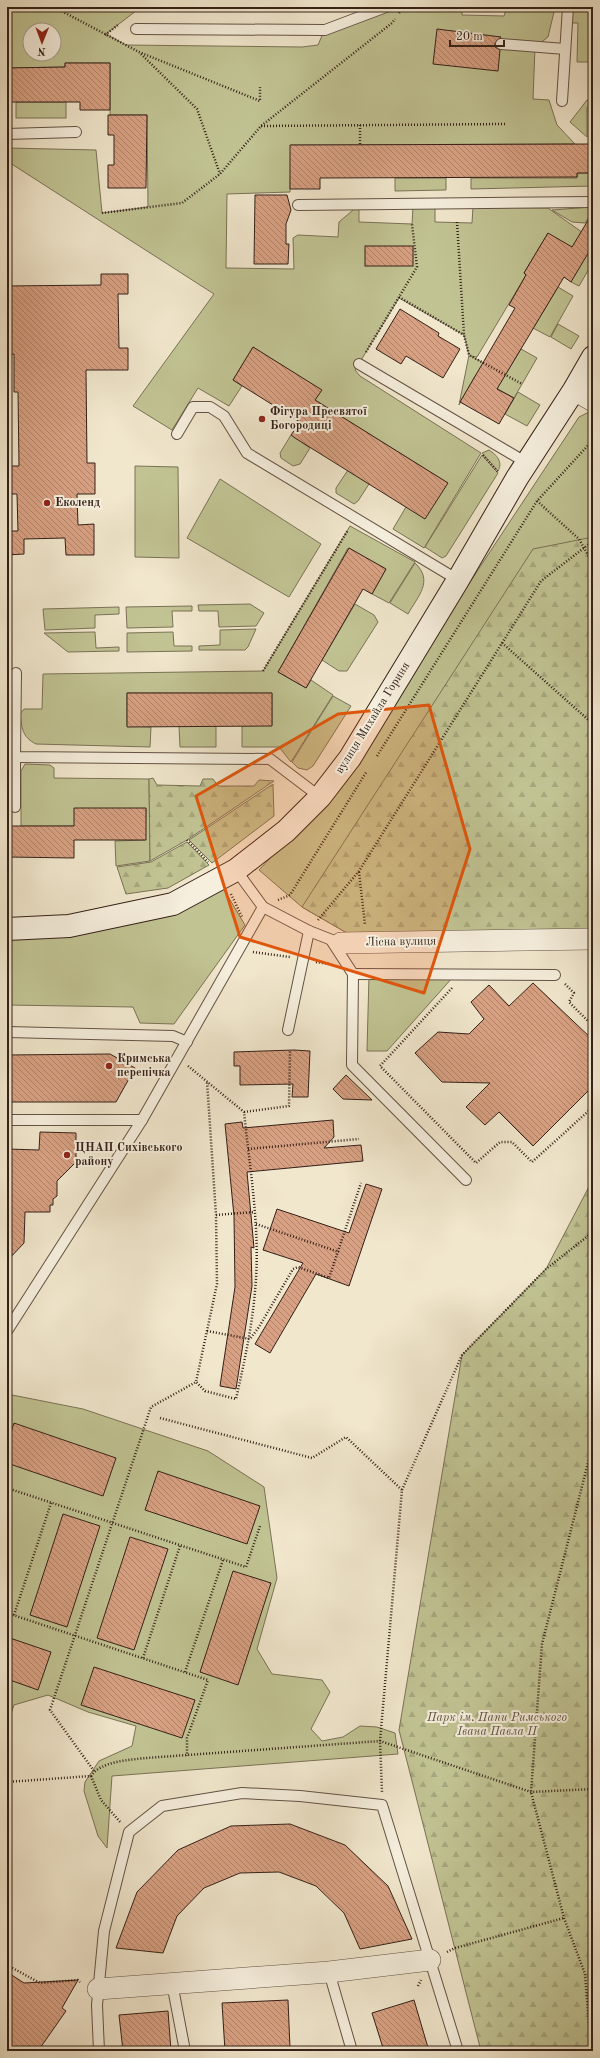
<svg xmlns="http://www.w3.org/2000/svg" width="600" height="2058" font-family="'Old Standard TT',serif">
	<style>
		.green { fill: #c1c393; stroke: #7a7256; fill-rule: evenodd }
		.forest { fill: url(#forest-firs); stroke: #7a7256 }
		.building { fill: url(#building-back-hatch); stroke: #342018 }
		.lines { fill: none; stroke-linecap: round; stroke-linejoin: round }
		.lane-casing { stroke: #635245; stroke-width: 12 }
		.street-casing { stroke: #635245; stroke-width: 22 }
		.secondary-casing { stroke: #342018; stroke-width: 24 }
		.path { stroke: #342018; stroke-width: 2.5; stroke-dasharray: 1 2; stroke-linecap: butt }
		.lane { stroke: #f6efde; stroke-width: 10 }
		.street { stroke: #f6efde; stroke-width: 21 }
		.secondary { stroke: #f6efde; stroke-width: 22 }
		.marked { fill: #df560d; fill-opacity: 0.2; stroke: #df560d; stroke-width: 3; stroke-linejoin: round }
		.poi-dot { fill: #8f2418; stroke: #f6efde; stroke-width: 1.5 }
		.labels { text-anchor: middle; dominant-baseline: central; stroke-width: 4; stroke-linejoin: round; paint-order: stroke }
		.poi-label { font-size: 12px; font-weight: bold; fill: #342018; stroke: #f6efde; text-anchor: start }
		.street-label { font-size: 12px; fill: #342018; stroke: #f6efde }
		.park-label { font-size: 12px; font-style: italic; fill: #5e513d; stroke: #f6efde }
	</style>
	<defs>
		<pattern id="forest-firs" width="22" height="20" patternUnits="userSpaceOnUse"><rect width="22" height="20" fill="#c1c393"/><path d="M5 1l3.5 6h-7zM16 11l3.5 6h-7z" fill="#a6a77e"/></pattern>
		<pattern id="building-back-hatch" width="6" height="6" patternUnits="userSpaceOnUse"><rect width="6" height="6" fill="#d8a183"/><path d="M-1 5l2 2M0 0l6 6M5-1l2 2" fill="none" stroke="#b0836a"/></pattern>
	</defs>
	<rect width="100%" height="100%" fill="#f1e7cd"/>
	<filter id="stains"><feTurbulence type="fractalNoise" baseFrequency=".005" numOctaves="4"/><feColorMatrix values="0 0 0 0 .2 0 0 0 0 .09 0 0 0 0 .02 0 0 0 .5 -.17"/></filter>
	<radialGradient id="worn" r=".72"><stop offset=".6" stop-color="#630" stop-opacity="0"/><stop offset="1" stop-color="#630" stop-opacity=".3"/></radialGradient>
	<g class="green">
		<path d="M 7,7 L 141,7 L 106,34 L 126,45 L 302,47 L 318,45 L 324,31 L 390,7 L 462,7 L 462,15 L 504,16 L 507,7 L 553,7 L 554,12 L 548,37 L 535,47 L 533,99 L 549,100 L 557,125 L 575,144 L 291,145 L 290,192 L 227,194 L 226,268 L 294,269 L 293,238 L 298,235 L 338,237 L 339,222 L 359,205 L 359,222 L 412,224 L 413,207 L 435,206 L 435,222 L 472,223 L 473,207 L 548,208 L 593,240 L 593,262 L 579,286 L 571,282 L 548,233 L 524,273 L 526,275 L 477,357 L 471,356 L 505,375 L 521,349 L 537,358 L 514,398 L 475,376 L 459,405 L 469,355 L 464,335 L 399,298 L 355,370 L 360,376 L 481,453 L 424,548 L 393,529 L 406,507 L 448,483 L 315,400 L 321,390 L 253,347 L 233,380 L 242,386 L 229,406 L 198,388 L 172,430 L 133,406 L 214,294 L 7,161 L 7,148 L 96,150 L 102,213 L 148,207 L 147,115 L 110,115 L 110,63 L 65,63 L 65,67 L 7,68 ZM 30,30 L 54,30 L 54,54 L 30,54 Z"/>
		<polygon points="572,7 593,7 593,62 577,62 578,23 572,23"/>
		<polygon points="587,100 593,100 593,106 587,107 587,137 570,122"/>
		<rect x="16" y="102" width="50" height="16"/>
		<polygon points="589,169 593,169 593,186 471,189 471,178 577,178 578,173 589,173"/>
		<polygon points="395,178 446,178 446,190 395,191"/>
		<polygon points="591,207 593,211 585,223 572,222 552,210"/>
		<polygon points="558,287 573,296 550,337 533,328"/>
		<polygon points="558,324 579,336 571,349 551,337"/>
		<polygon points="518,392 540,405 527,426 505,414"/>
		<polygon points="589,412 593,412 593,937 359,940 302,907 259,870 330,794 579,417"/>
		<polygon points="291,435 310,448 300,464 293,466 281,458 280,453"/>
		<path d="M 489,450 C 497,455 503,462 498,471 L 482,453 Z"/>
		<polygon points="482,455 498,473 446,556 442,558 425,547"/>
		<polygon points="135,466 178,467 179,558 135,557"/>
		<polygon points="348,470 369,484 358,501 354,504 336,493 336,488"/>
		<polygon points="220,479 321,544 289,597 187,538"/>
		<path d="M 350,526 L 415,562 L 389,603 L 372,594 L 386,569 L 348,548 L 278,672 L 306,688 L 311,680 L 333,695 L 291,762 L 279,747 L 242,747 L 242,726 L 272,725 L 272,693 L 127,693 L 127,726 L 151,727 L 150,747 L 36,744 C 22,737 22,728 20,714 L 24,709 L 42,709 L 43,674 L 263,671 Z"/>
		<path d="M 415,563 C 434,581 418,596 408,614 L 390,603 Z"/>
		<polygon points="250,604 264,613 256,626 219,627 218,611 199,611 198,605"/>
		<polygon points="355,604 374,615 378,622 347,671 339,671 322,660"/>
		<polygon points="192,606 192,611 172,611 173,627 127,628 126,607"/>
		<polygon points="119,607 119,614 95,615 95,628 45,630 43,609"/>
		<polygon points="256,629 248,647 245,650 199,650 199,646 220,645 220,630"/>
		<polygon points="95,632 96,648 119,647 119,651 68,652 44,633"/>
		<polygon points="173,632 174,646 192,646 192,651 127,652 127,633"/>
		<polygon points="333,696 351,706 313,766 307,770 298,768 292,762"/>
		<polygon points="179,726 216,726 216,747 180,747"/>
		<polygon points="25,764 50,765 54,768 54,778 149,779 150,861 116,866 115,841 145,840 146,809 74,826 21,826 21,771"/>
		<polygon points="223,888 245,925 174,1024 140,1023 133,1007 7,1005 7,937"/>
		<polygon points="369,976 453,977 387,1051 367,1051"/>
		<polygon points="7,1394 83,1409 208,1451 264,1487 277,1578 257,1649 272,1674 322,1680 330,1692 311,1729 322,1741 343,1737 360,1726 377,1727 395,1733 398,1754 112,1776 107,1848 98,1836 84,1791 85,1782 99,1761 132,1746 136,1726 88,1712 48,1695 14,1705 7,1725"/>
	</g>
	<g class="forest">
		<polygon points="593,537 593,937 359,940 302,907 533,549"/>
		<polygon points="153,778 157,785 200,786 203,779 213,779 218,786 254,786 259,780 274,781 187,840 150,861 149,779"/>
		<polygon points="273,784 274,816 212,863 189,840"/>
		<polygon points="187,842 209,865 168,888 126,894 117,867 151,862"/>
		<polygon points="7,883 9,883 11,909 7,909"/>
		<polygon points="593,1179 593,2051 481,2051 399,1730 462,1355 546,1269"/>
	</g>
	<g class="building">
		<polygon points="437,29 501,37 495,43 495,47 500,50 498,71 433,64"/>
		<polygon points="65,63 110,63 110,110 80,110 80,102 7,102 7,68 65,67"/>
		<polygon points="108,115 147,115 146,188 108,188 108,165 114,165 114,135 108,135"/>
		<polygon points="593,144 593,173 577,173 577,177 320,178 320,189 290,189 290,145"/>
		<polygon points="255,195 287,195 291,210 286,224 286,244 289,244 288,264 254,264"/>
		<polygon points="593,212 593,245 571,282 564,277 497,389 514,398 499,424 460,402 515,308 509,305 526,275 524,273 548,233 572,247"/>
		<rect x="365" y="246" width="48" height="20"/>
		<polygon points="101,274 128,274 128,294 118,294 119,348 128,348 128,370 86,370 87,463 95,463 95,494 77,494 78,525 94,524 94,555 66,555 65,538 24,539 24,554 7,555 7,531 18,531 17,494 7,494 7,466 19,466 18,392 14,392 14,354 7,355 7,286 101,285"/>
		<polygon points="400,309 439,333 438,336 460,349 443,378 406,356 401,364 376,349"/>
		<polygon points="253,347 322,390 315,400 448,483 425,519 295,438 291,435 300,422 233,380"/>
		<polygon points="349,548 386,569 372,594 363,589 306,688 278,672"/>
		<polygon points="127,693 272,693 272,726 127,727"/>
		<polygon points="74,808 146,808 146,840 74,840 74,858 7,857 7,826 74,826"/>
		<polygon points="533,983 593,1040 593,1086 533,1146 499,1112 485,1125 466,1107 490,1083 442,1082 415,1053 438,1032 469,1034 484,1019 471,1002 489,985 509,1006"/>
		<polygon points="294,1050 310,1051 308,1097 292,1097 293,1084 240,1085 240,1066 234,1066 234,1052"/>
		<polygon points="110,1054 135,1068 116,1102 7,1102 7,1055"/>
		<polygon points="346,1075 372,1100 343,1099 333,1089"/>
		<polygon points="333,1120 334,1137 324,1148 361,1145 363,1161 247,1172 254,1248 251,1247 252,1286 236,1389 220,1386 235,1287 234,1216 225,1124 242,1122 243,1128"/>
		<polygon points="40,1132 76,1133 76,1162 57,1181 57,1196 53,1199 53,1205 50,1205 50,1212 25,1212 24,1243 7,1261 7,1214 9,1211 10,1170 7,1170 8,1149 39,1150"/>
		<polygon points="366,1184 382,1189 349,1286 316,1274 270,1353 255,1344 303,1263 263,1250 277,1209 349,1233"/>
		<polygon points="14,1423 116,1458 103,1496 7,1463 7,1444"/>
		<polygon points="158,1471 260,1506 247,1544 145,1510"/>
		<polygon points="63,1514 100,1526 67,1627 30,1615"/>
		<polygon points="130,1537 168,1549 134,1650 97,1638"/>
		<polygon points="233,1571 271,1583 238,1685 200,1672"/>
		<polygon points="7,1637 51,1652 38,1690 7,1679"/>
		<polygon points="94,1667 195,1700 182,1738 81,1705"/>
		<polygon points="290,1824 345,1845 388,1886 412,1939 360,1949 344,1913 316,1886 279,1872 240,1873 204,1888 177,1916 163,1953 116,1948 137,1892 178,1850 231,1826"/>
		<polygon points="7,1972 24,1983 78,1980 62,2008 66,2011 38,2051 7,2051"/>
		<polygon points="288,2000 290,2048 225,2051 222,2003"/>
		<polygon points="414,2000 429,2051 384,2051 372,2013"/>
		<polygon points="168,2011 171,2051 123,2051 119,2015"/>
	</g>
	<g class="lines">
		<defs>
			<g id="lane">
				<polyline points="136,29 325,30 386,7"/>
				<polyline points="501,44 565,49"/>
				<polyline points="562,101 568,7"/>
				<polyline points="7,134 76,132"/>
				<polyline points="298,205 593,202"/>
				<polyline points="359,364 527,463"/>
				<polyline points="177,434 193,407 210,407 224,416 247,453 458,580"/>
				<polyline points="16,673 15,757 270,759 320,797"/>
				<polyline points="15,807 15,757"/>
				<polyline points="236,870 263,907 309,931 337,942"/>
				<polyline points="331,940 353,974 352,1065 466,1180"/>
				<polyline points="353,974 555,975"/>
				<polyline points="288,1030 309,931"/>
				<polyline points="7,1032 173,1036 187,1042"/>
				<polyline points="7,1120 142,1120"/>
				<polyline points="7,1331 142,1120 263,907"/>
				<polyline points="329,1972 352,2051"/>
				<polyline points="172,1983 185,2051"/>
				<polyline points="99,2051 97,2005 104,1931 129,1832 162,1806 242,1793 300,1796 382,1805 458,2051"/>
			</g>
			<g id="street">
				<polyline points="574,390 593,401"/>
				<polyline points="341,943 593,939"/>
				<polyline points="98,1989 329,1972 430,1960"/>
			</g>
			<polyline id="secondary" points="7,929 69,926 173,904 236,870 286,831 320,797 350,758 458,580 517,478 574,390 593,357"/>
		</defs>
		<use href="#lane" class="lane-casing"/>
		<use href="#street" class="street-casing"/>
		<use href="#secondary" class="secondary-casing"/>
		<g class="path">
			<polyline points="54,7 139,52 260,101 260,87"/>
			<polyline points="129,7 141,7"/>
			<polyline points="57,8 88,7"/>
			<polyline points="399,13 404,7"/>
			<polyline points="105,35 118,25"/>
			<polyline points="141,54 197,109 220,174"/>
			<polyline points="360,125 360,145"/>
			<polyline points="261,126 505,124"/>
			<polyline points="102,213 182,203 220,174 261,126 392,23 395,19"/>
			<polyline points="457,222 464,335 469,355 522,384"/>
			<polyline points="399,297 464,335"/>
			<polyline points="366,352 417,267 412,224"/>
			<polyline points="483,455 498,472"/>
			<polyline points="537,501 579,539 593,564"/>
			<polyline points="502,643 593,724"/>
			<polyline points="263,671 348,530"/>
			<polyline points="377,756 537,501 593,440"/>
			<polyline points="187,840 208,862"/>
			<polyline points="359,872 365,925"/>
			<polyline points="231,894 242,917"/>
			<polyline points="278,900 290,895 367,771"/>
			<polyline points="318,920 359,871 541,581 593,541"/>
			<polyline points="253,952 290,957"/>
			<polyline points="316,962 329,964"/>
			<polyline points="565,984 574,993 569,1002 593,1026"/>
			<polyline points="452,988 380,1066 476,1163 500,1142 512,1142 532,1162 593,1107"/>
			<path d="M 188,1066 L 244,1112 C 250,1171 261,1232 255,1291 C 252,1328 244,1363 236,1399 L 205,1391 L 196,1382"/>
			<polyline points="244,1112 289,1106 290,1051"/>
			<polyline points="248,1149 359,1139"/>
			<polyline points="216,1215 254,1212"/>
			<polyline points="256,1224 339,1252"/>
			<polyline points="207,1331 250,1339 259,1327 293,1269 298,1267 329,1278 361,1183"/>
			<polyline points="160,1418 312,1458 346,1437 402,1490 380,1741 382,1792"/>
			<polyline points="7,1424 8,1421"/>
			<polyline points="593,1443 542,1644 531,1792 564,1918 585,1974 590,2038 593,2047"/>
			<polyline points="7,1488 246,1567 260,1526"/>
			<polyline points="402,1490 462,1355 546,1269 593,1232"/>
			<polyline points="7,1500 11,1489"/>
			<polyline points="7,1613 208,1680 187,1738 187,1756"/>
			<polyline points="14,1615 51,1503"/>
			<polyline points="143,1658 180,1546"/>
			<polyline points="185,1672 223,1560"/>
			<polyline points="94,1771 50,1710 151,1407 196,1382 217,1284 216,1215 207,1081"/>
			<polyline points="91,1776 101,1800 121,1823"/>
			<path d="M 7,1782 L 91,1776 C 101,1761 129,1760 146,1758 L 380,1741 L 531,1792 L 593,1789"/>
			<polyline points="447,1952 455,1948 564,1918"/>
			<polyline points="7,1965 40,1983 78,1980 80,1982"/>
			<polyline points="418,1986 421,1980"/>
		</g>
		<use href="#lane" class="lane"/>
		<use href="#street" class="street"/>
		<use href="#secondary" class="secondary"/>
	</g>
	<path class="marked" d="M 429,705 L 470,849 L 424,993 L 240,937 L 196,796 L 338,714 Z"/>
	<g class="poi-dot">
		<circle cx="262" cy="419" r="4"/>
		<circle cx="47" cy="503" r="4"/>
		<circle cx="109" cy="1066" r="4"/>
		<circle cx="67" cy="1155" r="4"/>
	</g>
	<g class="labels">
		<g class="poi-label">
			<text x="270" y="412">Фігура Пресвятої<tspan x="270" dy="14">Богородиці</tspan></text>
			<text x="55" y="503">Еколенд</text>
			<text x="117" y="1059">Кримська<tspan x="117" dy="14">перепічка</tspan></text>
			<text x="75" y="1148">ЦНАП Сихівського<tspan x="75" dy="14">району</tspan></text>
		</g>
		<g class="street-label">
			<text transform="translate(373 718) rotate(-58)">вулиця Михайла Гориня</text>
			<text transform="translate(401 942) rotate(-1)">Лісна вулиця</text>
		</g>
		<g class="park-label">
			<text x="497" y="1718">Парк ім. Папи Римського<tspan x="497" dy="14">Івана Павла ІІ</tspan></text>
		</g>
	</g>
	<rect width="600" height="2058" fill="none" stroke="#f1e7cd" stroke-width="24"/>
	<rect x="8" y="8" width="584" height="2042" fill="none" stroke="#342018" stroke-width="2"/>
	<rect x="12" y="12" width="576" height="2034" fill="none" stroke="#342018"/>
	<g transform="translate(42 42) rotate(181)"><circle r="19" fill="#f6efde" stroke="#a89c8f"/>
	<path d="M0-3L7 15L0 10L-7 15Z" fill="#8f2418"/>
	<text y="-6" font-size="11" font-weight="bold" text-anchor="middle" fill="#342018">N</text>
	</g>
	<path d="M450 40v6h54v-6" fill="none" stroke="#342018" stroke-width="2"/>
	<text x="456" y="40" font-size="12" fill="#342018" stroke="#f6efde" stroke-width="3" paint-order="stroke">20 m</text>
	<rect width="100%" height="100%" filter="url(#stains)"/>
	<rect width="100%" height="100%" fill="url(#worn)"/>
</svg>
